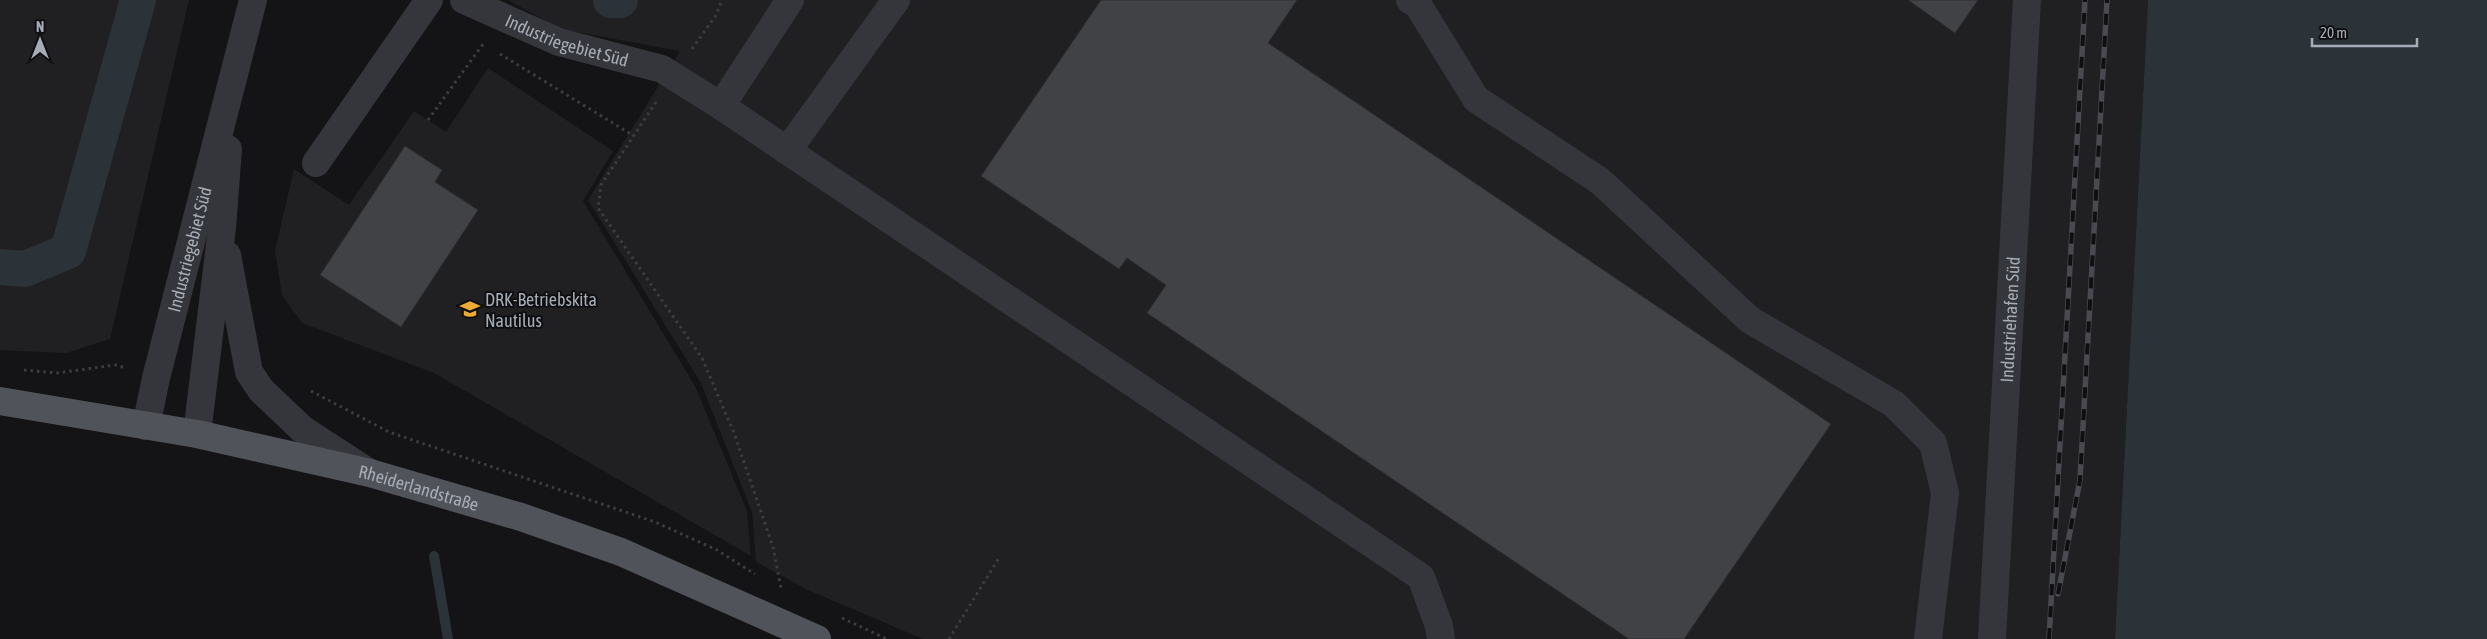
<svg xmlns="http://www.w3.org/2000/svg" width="2487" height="639" font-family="'Asap Condensed',sans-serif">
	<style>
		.built { fill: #202023 }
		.water { fill: #2b3339 }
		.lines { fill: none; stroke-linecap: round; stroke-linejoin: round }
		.stream { stroke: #2b3339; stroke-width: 10 }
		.canal { stroke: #2b3339; stroke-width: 36 }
		.building { fill: #404246; stroke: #2e2e32 }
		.path { stroke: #3b3d42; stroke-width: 3; stroke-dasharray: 2.5 4; stroke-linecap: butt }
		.minor { stroke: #35363b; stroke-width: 28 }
		.major { stroke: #51535a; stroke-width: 28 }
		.rail-casing { stroke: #484a50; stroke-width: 5.5 }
		.rail { stroke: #0f0f11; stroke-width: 4; stroke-dasharray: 11; stroke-linecap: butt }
		.labels { text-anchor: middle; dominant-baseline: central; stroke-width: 4; stroke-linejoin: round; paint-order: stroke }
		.street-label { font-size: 18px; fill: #a6acb6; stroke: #0f0f11 }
		.poi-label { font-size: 18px; fill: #a6acb6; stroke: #0f0f11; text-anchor: start }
	</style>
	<rect width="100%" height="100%" fill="#141416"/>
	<g class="built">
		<polygon points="0,0 189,0 110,339 66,353 0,350"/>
		<polygon points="508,0 2148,0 2115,639 923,639 808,590 756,562 752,512 701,383 588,200 680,51 560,29"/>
		<polygon points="488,68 613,151 583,201 695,386 747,511 751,556 434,373 302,323 282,295 275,251 294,169 349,205 414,111 446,132"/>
	</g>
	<polygon class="water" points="2148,0 2487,0 2487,639 2115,639"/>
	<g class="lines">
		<polyline class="stream" points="434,556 448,639"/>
		<g class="canal">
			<polyline points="611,0 620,0"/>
			<polyline points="0,267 25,269 68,251 138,0"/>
		</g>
	</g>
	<g class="building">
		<polygon points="1101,0 1297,0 1268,43 1831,424 1684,639 1629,639 1147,313 1166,285 1127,258 1119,269 981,176"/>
		<polygon points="1908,0 1978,0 1955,33"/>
		<polygon points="405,146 442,170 435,182 478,210 401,327 320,275"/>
	</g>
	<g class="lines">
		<g class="path">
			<polyline points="692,49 716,15 722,0"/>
			<polyline points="500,54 634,136"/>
			<polyline points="656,102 601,185 598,208 702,358 734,433 773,547 781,588"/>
			<polyline points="428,120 483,44"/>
			<polyline points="24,370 57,373 115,365 126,368"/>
			<polyline points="311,391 389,432 655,522 717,550 755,574"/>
			<polyline points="842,618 887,639"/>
			<polyline points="949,639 999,558"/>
		</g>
		<g class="minor">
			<path id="s1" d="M 464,0 L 559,42 L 662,69 L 721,106 L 1421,577 L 1439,626 L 1441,639"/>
			<polyline points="1410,0 1418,5 1476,99 1600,181 1750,320 1894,404 1933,443 1945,493 1928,639"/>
			<polyline points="721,106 790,0"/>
			<polyline points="787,151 896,0"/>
			<polyline points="316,163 429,0"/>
			<polyline points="227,255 249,372 261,390 302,429 368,472"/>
			<path id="s2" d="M 146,426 L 156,378 L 253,0"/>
			<polyline points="197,434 222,228 228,149"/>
			<path id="s3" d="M 1992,639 L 2027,0"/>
		</g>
		<path class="major" id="s4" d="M 0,401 L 197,434 L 370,473 L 521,517 L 621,552 L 817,639"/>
		<defs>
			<g id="rail">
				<polyline points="2058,594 2080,480 2107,0"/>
				<polyline points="2049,639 2085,0"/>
			</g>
		</defs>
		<use href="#rail" class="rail-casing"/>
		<use href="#rail" class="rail"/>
	</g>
	<defs>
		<symbol id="school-bare" viewBox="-9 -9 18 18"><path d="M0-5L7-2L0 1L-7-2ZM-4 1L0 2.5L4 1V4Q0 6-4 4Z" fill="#ecab36" stroke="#0f0f11" stroke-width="2.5" paint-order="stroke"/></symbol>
	</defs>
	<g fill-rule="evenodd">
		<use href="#school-bare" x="456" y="295" width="28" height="28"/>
	</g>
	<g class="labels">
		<g class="street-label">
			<text stroke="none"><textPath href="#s1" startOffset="111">Industriegebiet Süd</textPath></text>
			<text stroke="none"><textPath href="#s2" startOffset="182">Industriegebiet Süd</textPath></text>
			<text stroke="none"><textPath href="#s3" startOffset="320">Industriehafen Süd</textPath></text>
			<text stroke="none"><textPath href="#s4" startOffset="428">Rheiderlandstraße</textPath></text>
		</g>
		<g class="poi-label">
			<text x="485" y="299">DRK-Betriebskita<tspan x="485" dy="21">Nautilus</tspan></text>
		</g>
	</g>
	<g transform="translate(40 40)" stroke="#0f0f11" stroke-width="4" paint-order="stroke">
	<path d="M0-4L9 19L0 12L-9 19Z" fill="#a6acb6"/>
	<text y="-8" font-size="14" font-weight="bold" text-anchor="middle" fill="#a6acb6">N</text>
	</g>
	<path d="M2312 38v8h105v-8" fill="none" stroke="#a6acb6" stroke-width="2.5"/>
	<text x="2320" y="38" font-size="15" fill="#a6acb6" stroke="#0f0f11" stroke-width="4" paint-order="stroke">20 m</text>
</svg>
